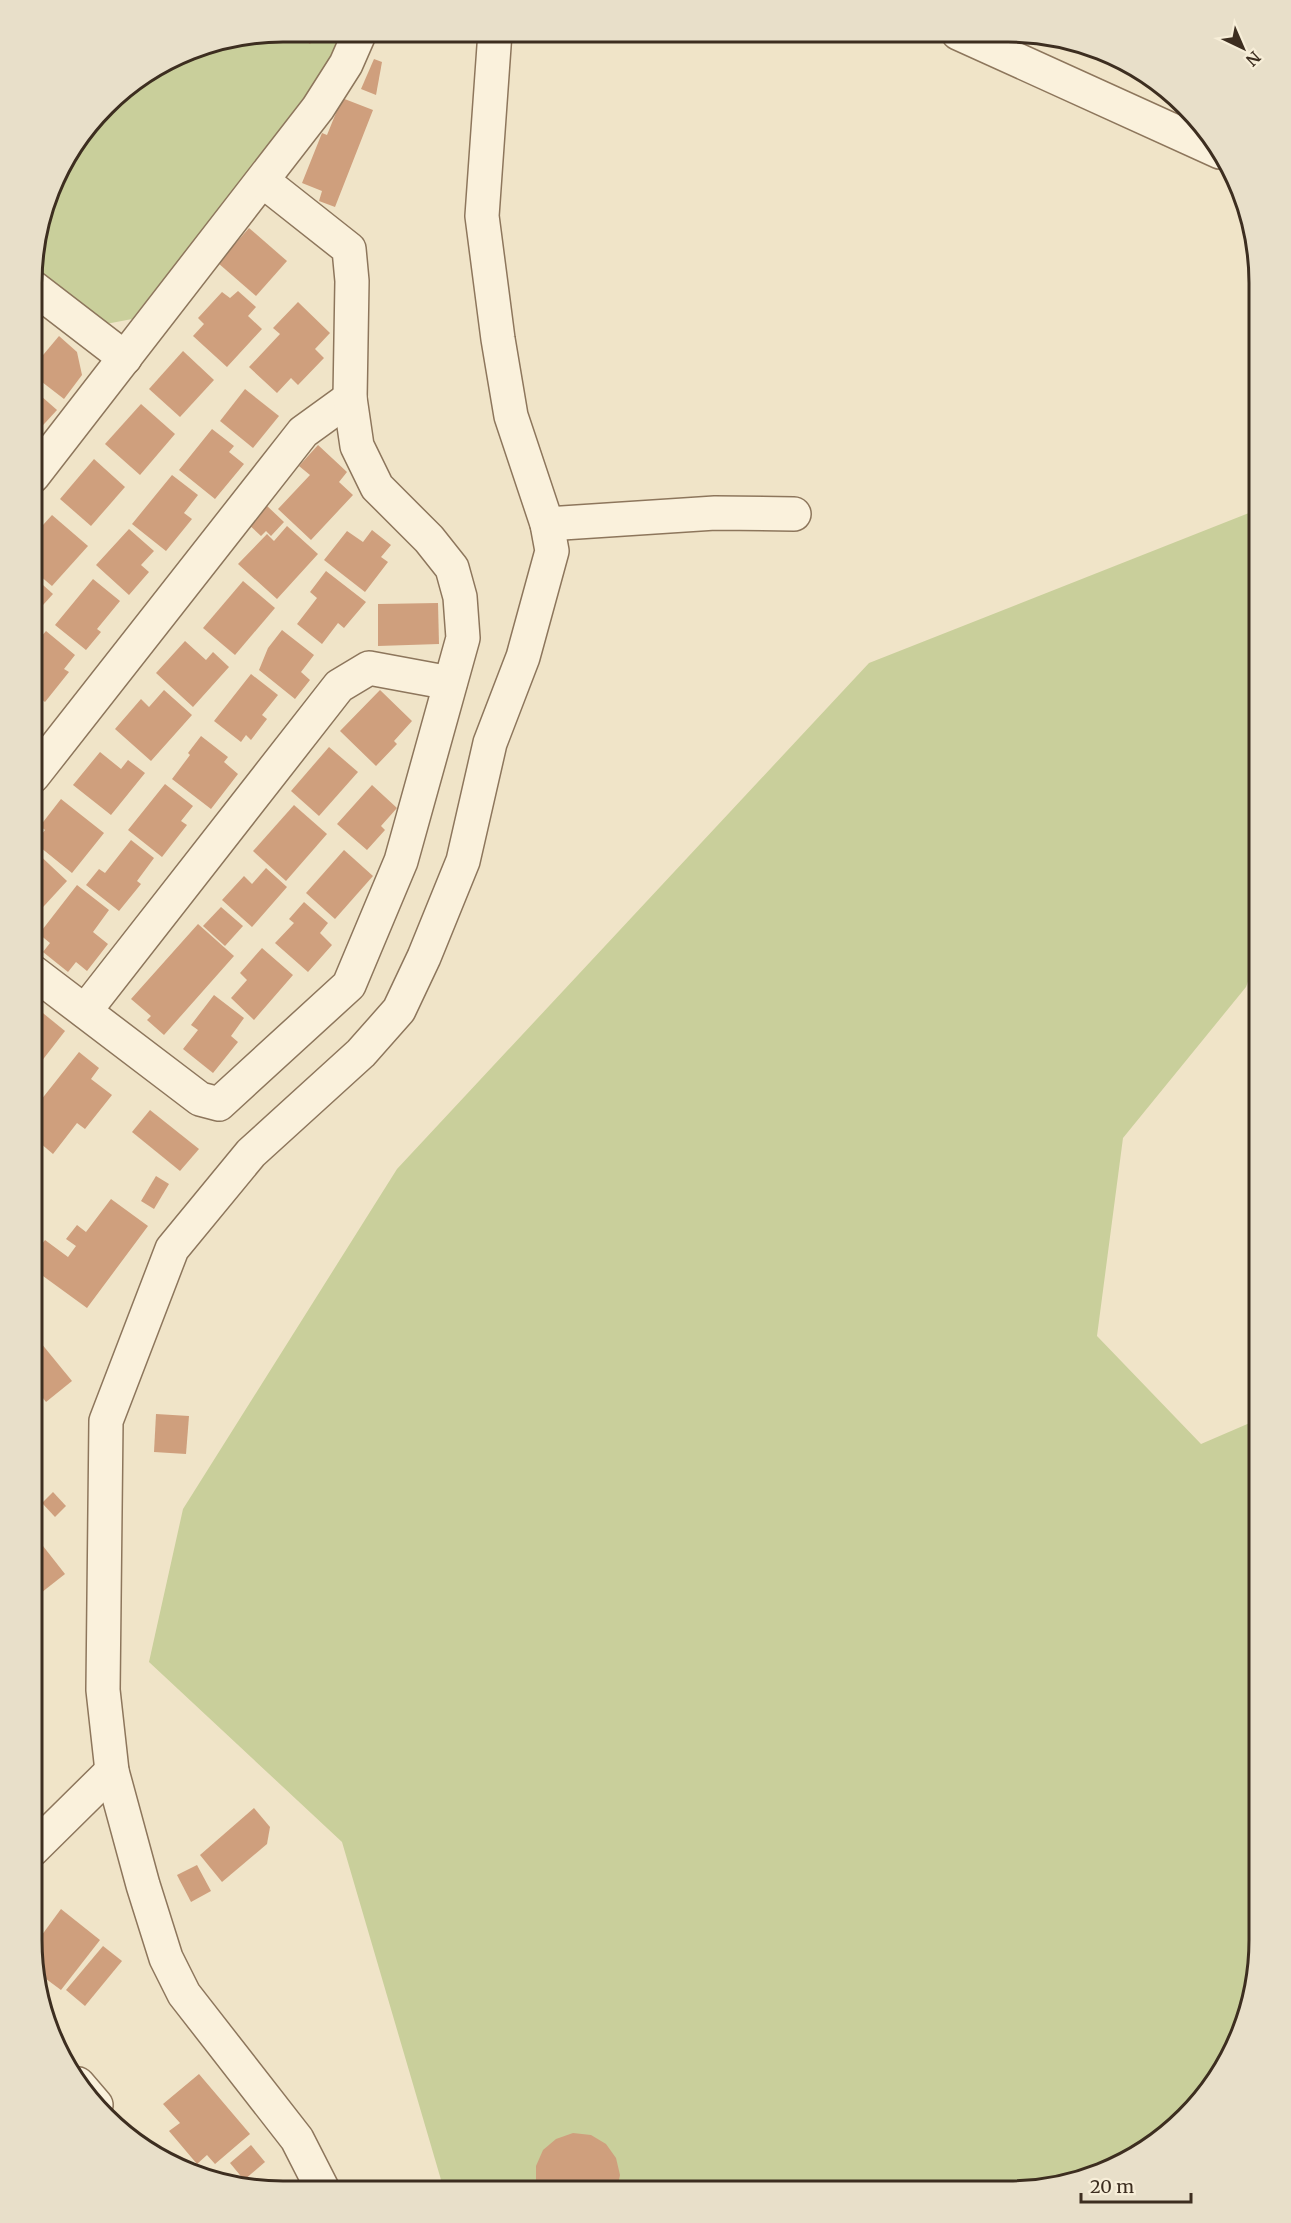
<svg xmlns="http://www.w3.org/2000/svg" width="1291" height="2223" font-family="Merriweather,serif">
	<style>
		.green { fill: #c9cf9b }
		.building { fill: #cf9f7d }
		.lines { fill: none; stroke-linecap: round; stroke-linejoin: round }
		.street-casing { stroke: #8d765c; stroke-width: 36 }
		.street { stroke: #faf1dc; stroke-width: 33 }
		.rim { fill: none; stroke: #3d2e20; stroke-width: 3 }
	</style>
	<rect width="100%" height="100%" fill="#f0e4c8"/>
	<g class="green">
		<polygon points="283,32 342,32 317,85 132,319 106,324 34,267 34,251 58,172 117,94 187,51"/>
		<polygon points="1259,509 1259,952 1246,987 1123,1138 1097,1336 1201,1444 1259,1419 1259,1956 1240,2036 1208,2093 1161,2139 1104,2172 1008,2191 444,2190 342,1842 149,1662 183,1509 397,1169 869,663"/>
	</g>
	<g class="building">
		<polygon points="292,32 320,32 310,44"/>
		<polygon points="374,59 382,62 376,95 361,89"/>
		<polygon points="342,98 373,110 335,207 319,201 322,191 302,183 322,133 327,135"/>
		<polygon points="249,228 287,261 256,296 218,263"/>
		<polygon points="238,291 256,307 248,316 262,329 227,367 193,336 204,324 198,318 222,292 230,298"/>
		<polygon points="298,302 330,333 315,349 324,358 298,385 291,378 277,393 249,367 280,334 273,328"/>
		<polygon points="59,336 77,352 82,375 64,399 33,375 33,367"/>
		<polygon points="183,351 214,380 180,417 149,389"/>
		<polygon points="33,389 57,410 33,436"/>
		<polygon points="245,389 279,416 253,448 220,421"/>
		<polygon points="141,404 175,434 140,475 105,444"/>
		<polygon points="212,429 234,446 229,452 244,464 215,499 179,470"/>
		<polygon points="318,445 347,472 339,482 353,495 311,540 278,509 310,475 299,466"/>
		<polygon points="94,459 125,487 91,526 60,499"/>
		<polygon points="172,475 198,495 184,513 192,519 166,551 132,524"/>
		<polygon points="265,504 284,522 271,536 266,531 261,536 247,523"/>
		<polygon points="52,515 88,546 52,586 33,570 33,536"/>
		<polygon points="287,526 318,554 277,599 238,564 267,534 274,541"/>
		<polygon points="129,529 154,551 141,565 149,572 129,595 96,565"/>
		<polygon points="372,530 391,545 381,557 388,562 365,592 324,560 347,531 363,542"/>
		<polygon points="326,571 366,602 344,628 338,623 322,644 297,624 317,598 310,592"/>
		<polygon points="33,576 53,594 33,616"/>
		<polygon points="93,579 120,601 97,629 101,632 86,650 55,625"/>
		<polygon points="243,581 275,608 235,655 203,628"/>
		<polygon points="438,603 439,644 378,646 378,604"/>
		<polygon points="282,630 314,655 301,672 310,680 295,699 259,670 268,648"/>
		<polygon points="46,631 75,655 64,669 69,672 45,702 33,692 33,646"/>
		<polygon points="185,641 206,660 213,652 229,667 193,707 156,673"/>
		<polygon points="251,674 278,695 262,715 267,719 251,740 246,735 241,742 214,721"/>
		<polygon points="164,690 192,715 151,761 115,729 141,699 149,707"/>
		<polygon points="380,690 412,721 394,741 397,744 376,766 340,731"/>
		<polygon points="201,736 228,757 224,762 238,774 211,809 172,779 190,755 188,753"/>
		<polygon points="329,747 358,772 319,816 291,791"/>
		<polygon points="100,752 121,769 128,760 145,773 111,815 73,785"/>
		<polygon points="165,784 193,806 181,821 187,825 162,857 128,830"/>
		<polygon points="372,785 397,808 381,826 385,830 367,850 337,824"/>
		<polygon points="61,799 104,833 72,873 35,843 45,830 40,826"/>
		<polygon points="294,805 327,834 286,881 253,851"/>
		<polygon points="131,840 154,858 137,881 141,884 119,911 86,885 99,869 105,873"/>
		<polygon points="33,849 67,881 33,918"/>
		<polygon points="344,850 373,876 335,919 306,893"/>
		<polygon points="266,868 287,887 252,927 222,900 244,876 252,884"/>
		<polygon points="77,885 109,910 93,932 108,944 87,971 76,962 68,972 43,952 50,943 39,934"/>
		<polygon points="304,902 328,923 320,933 332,945 308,972 275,943 294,923 289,919"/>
		<polygon points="221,907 243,926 225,946 203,926"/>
		<polygon points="198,924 234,956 164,1035 147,1020 151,1016 131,999"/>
		<polygon points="262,948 293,975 254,1020 231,998 247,980 240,973"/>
		<polygon points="214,995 244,1018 231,1036 238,1042 213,1073 183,1049 198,1030 191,1025"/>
		<polygon points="33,1005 65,1031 34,1071 33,1069"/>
		<polygon points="79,1052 99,1068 91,1079 112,1095 85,1129 77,1123 53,1154 33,1137 33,1110"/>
		<polygon points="150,1110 199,1149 180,1171 132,1132"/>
		<polygon points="156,1176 169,1184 154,1209 141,1201"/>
		<polygon points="111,1199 148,1226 87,1308 32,1268 32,1257 45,1240 68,1257 76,1246 66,1239 77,1225 86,1232"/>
		<polygon points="32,1332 72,1381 46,1402 32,1384"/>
		<polygon points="156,1414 189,1416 186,1454 154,1452"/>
		<polygon points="53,1492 66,1506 55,1517 42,1503"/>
		<polygon points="32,1532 65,1574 32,1600"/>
		<polygon points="254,1808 270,1827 267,1844 222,1882 200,1855"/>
		<polygon points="197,1865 211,1891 191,1902 177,1875"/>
		<polygon points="61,1909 100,1940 61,1990 38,1973 33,1947"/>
		<polygon points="103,1946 122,1961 85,2006 66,1990"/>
		<polygon points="199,2074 250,2134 215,2164 207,2155 197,2164 169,2131 180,2123 163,2104"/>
		<polygon points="573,2133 591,2135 606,2144 616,2158 620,2175 617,2190 539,2190 536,2184 536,2166 543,2150 556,2139"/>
		<polygon points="251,2145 265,2162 244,2180 230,2163"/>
	</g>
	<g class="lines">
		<defs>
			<g id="street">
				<polyline points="958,33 1220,152"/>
				<polyline points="34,288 125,358"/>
				<polyline points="33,476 318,108 346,64 360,32"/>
				<polyline points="547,524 715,513 794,514"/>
				<polyline points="33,776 303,432 350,398"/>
				<polyline points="33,972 200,1099 219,1104 349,985 401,861 463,638 460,597 452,568 429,539 377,487 357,446 350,398 352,281 349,249 263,181"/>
				<polyline points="85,1011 339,686 369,668 450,683"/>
				<polyline points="32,1850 112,1771"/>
				<polyline points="78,2084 96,2105"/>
				<polyline points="323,2190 297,2139 184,1994 166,1958 143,1885 112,1771 103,1690 106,1421 172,1249 251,1153 361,1053 399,1010 424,957 463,861 490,743 523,657 552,551 547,524 511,416 498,339 482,216 495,32"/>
			</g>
		</defs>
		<use href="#street" class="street-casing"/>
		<use href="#street" class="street"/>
	</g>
	<path d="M0 0H1291V2223H0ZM283 42H1008A241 241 0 0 1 1249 283V1940A241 241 0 0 1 1008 2181H283A241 241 0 0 1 42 1940V283A241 241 0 0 1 283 42Z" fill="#e8dfc9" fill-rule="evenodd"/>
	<path class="rim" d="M283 42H1008A241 241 0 0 1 1249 283V1940A241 241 0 0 1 1008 2181H283A241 241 0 0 1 42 1940V283A241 241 0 0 1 283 42Z"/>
	<g transform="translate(1243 48) rotate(136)" stroke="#f7eed8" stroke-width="4.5" paint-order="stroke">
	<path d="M0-4.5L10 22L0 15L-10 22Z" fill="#3d2e20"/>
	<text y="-9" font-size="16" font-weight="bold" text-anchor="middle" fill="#3d2e20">N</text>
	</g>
	<path d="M1081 2193v9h110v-9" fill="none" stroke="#3d2e20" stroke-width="3"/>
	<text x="1090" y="2193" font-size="18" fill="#3d2e20" stroke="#f7eed8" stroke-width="4.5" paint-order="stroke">20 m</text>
</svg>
